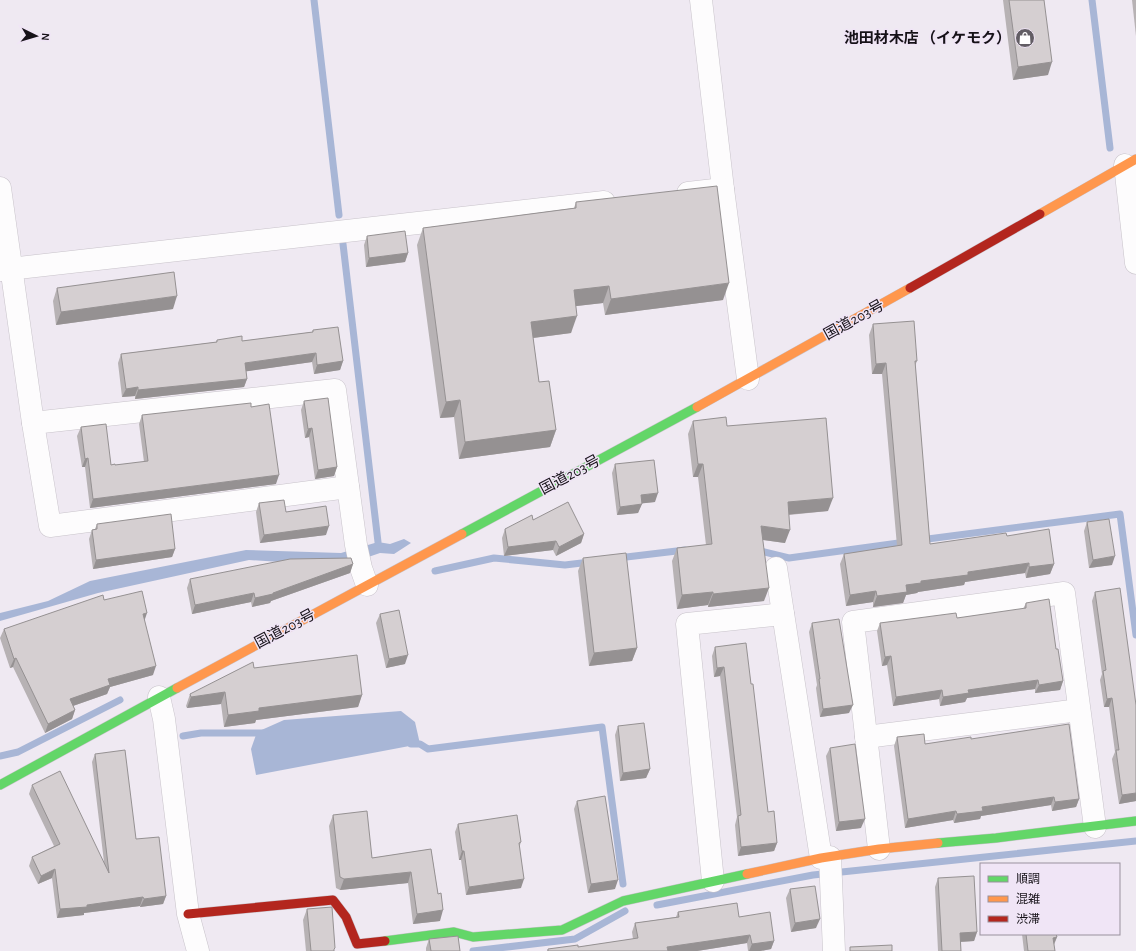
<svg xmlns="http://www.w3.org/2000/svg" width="1136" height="951" font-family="'Alegreya Sans','Noto Sans JP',sans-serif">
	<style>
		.water { fill: #a8b6d6 }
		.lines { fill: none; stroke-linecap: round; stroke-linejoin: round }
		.stream { stroke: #a8b6d6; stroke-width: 7 }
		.street-casing { stroke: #c8c3ca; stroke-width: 23 }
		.fast-casing { stroke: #c8c3ca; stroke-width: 10 }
		.slow-casing { stroke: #c8c3ca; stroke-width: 10 }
		.jam-casing { stroke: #c8c3ca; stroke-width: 10 }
		.street { stroke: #fdfcfd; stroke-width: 22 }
		.fast { stroke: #63d668; stroke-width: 9 }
		.slow { stroke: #ff974d; stroke-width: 9 }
		.jam { stroke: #b3261e; stroke-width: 9 }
		.wall { fill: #b7b2b4 }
		.shaded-wall { fill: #959192 }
		.building { fill: #d5cfd1; stroke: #959192 }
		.labels { text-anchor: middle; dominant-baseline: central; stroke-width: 3; stroke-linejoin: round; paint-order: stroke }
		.poi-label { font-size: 15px; font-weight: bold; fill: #161218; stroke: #f0e5f6; text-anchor: end }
		.street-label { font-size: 15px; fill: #161218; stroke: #f0e5f6 }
	</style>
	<rect width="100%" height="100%" fill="#efe9f2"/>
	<g class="water">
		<polygon points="404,539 411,543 394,554 380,553 342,566 249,560 98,593 0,621 0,613 48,601 90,581 246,550 341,553 378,542 390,544"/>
		<polygon points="401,711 415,722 420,744 256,775 251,749 257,732 284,720"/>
	</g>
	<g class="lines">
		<g class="stream">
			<polyline points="314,0 339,215"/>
			<polyline points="1092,0 1110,148"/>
			<polyline points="343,244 378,542"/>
			<polyline points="920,540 1120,514 1136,635"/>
			<polyline points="756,550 789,558 906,542"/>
			<polyline points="618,558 685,550"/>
			<polyline points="435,571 494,558 565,565 590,562"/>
			<polyline points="183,736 201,733 265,733"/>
			<polyline points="411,744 420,744 428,749 602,727 623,884"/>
			<polyline points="0,756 18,752 120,700"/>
			<polyline points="657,905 813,875 1136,841"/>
			<polyline points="473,951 575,939 625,911"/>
		</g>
		<defs>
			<g id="street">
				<polyline points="701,0 723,189 748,379"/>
				<polyline points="1125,165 1136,263"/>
				<polyline points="0,188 33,423 335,390 356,545 361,568 367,585"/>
				<polyline points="688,193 723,189"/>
				<polyline points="0,270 604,202"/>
				<polyline points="33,423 50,526 348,487"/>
				<polyline points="776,568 821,858"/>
				<polyline points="159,697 164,719 188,914 198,951"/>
				<polyline points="866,737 1079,710"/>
				<polyline points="879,849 853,622 1064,593 1095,827"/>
				<polyline points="830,857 834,951"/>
				<polyline points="713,881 687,624 783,614"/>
			</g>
			<g id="fast">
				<polyline points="462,534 697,407"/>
				<polyline points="0,785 177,688"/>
				<polyline points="938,843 996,838 1136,821"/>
				<polyline points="385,941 454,932 473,937 562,930 623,901 747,874"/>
			</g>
			<g id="slow">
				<polyline points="1040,214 1136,159"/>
				<polyline points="697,407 910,288"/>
				<polyline points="177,688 462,534"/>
				<polyline points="747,874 821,858 879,849 938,843"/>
			</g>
			<g id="jam">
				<polyline points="910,288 1040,214"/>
				<polyline points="188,914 333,900 346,917 357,944 385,941"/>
			</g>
		</defs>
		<use href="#street" class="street-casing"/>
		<use href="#fast" class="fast-casing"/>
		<use href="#slow" class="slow-casing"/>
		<use href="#jam" class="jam-casing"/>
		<use href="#street" class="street"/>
		<use href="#fast" class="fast"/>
		<use href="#slow" class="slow"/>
		<use href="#jam" class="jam"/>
	</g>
	<g class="wall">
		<polygon points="1003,0 1044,0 1048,75 1013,80"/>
		<polygon points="1132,0 1136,0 1136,36"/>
		<polygon points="576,202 723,300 605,315 603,303 576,306 571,333 533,338 539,382 556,430 550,447 459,459 454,417 440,418 417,245 423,228 574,208"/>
		<polygon points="367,236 408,253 405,262 366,267 364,245"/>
		<polygon points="57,288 173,309 56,325 53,301"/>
		<polygon points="873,324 917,361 915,366 930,544 1007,536 1054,564 1050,574 1026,578 1025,573 965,582 964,585 918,592 917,593 906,595 903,603 873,607 873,602 846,606 840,564 844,554 897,546 882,374 872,374 869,335"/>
		<polygon points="313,330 343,361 340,370 314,374 312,362 246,371 247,379 244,387 135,399 135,396 122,397 118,363 121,354 216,342 217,340 242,341 312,332"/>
		<polygon points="304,401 337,467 334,476 315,479 309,437 305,438 301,410"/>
		<polygon points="251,407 276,484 90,508 85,467 82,467 77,436 81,427 111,465 115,465 144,462 139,424 142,415"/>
		<polygon points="693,421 727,426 828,511 789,515 785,543 763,540 764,601 708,607 708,605 677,609 672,561 677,548 706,545 698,477 693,477 688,434"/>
		<polygon points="615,464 655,502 642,503 638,513 617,515 612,473"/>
		<polygon points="259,503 286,512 326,535 260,543 256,512"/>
		<polygon points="533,520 584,534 581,543 556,556 553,550 504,556 502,538 505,529"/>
		<polygon points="1087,522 1112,565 1089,568 1084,531"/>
		<polygon points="97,524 175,549 172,557 93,569 89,539 92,530 95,529"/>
		<polygon points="583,558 637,648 632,661 589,666 578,571"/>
		<polygon points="353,564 350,573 271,601 270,603 252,607 251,602 192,614 187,588 190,579"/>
		<polygon points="1095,592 1136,705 1136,801 1119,804 1112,759 1115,752 1109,707 1104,707 1100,680 1102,674 1092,601"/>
		<polygon points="104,600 144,621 153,675 110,687 107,694 73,706 75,710 72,719 45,733 13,667 10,668 0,638 4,629"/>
		<polygon points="1026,603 1056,649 1063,681 1060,690 1035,693 1035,689 967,698 965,702 940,706 939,699 893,706 887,665 882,666 877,631 880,623 957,618 1023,609"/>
		<polygon points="380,614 405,664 386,668 376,623"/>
		<polygon points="812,623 849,713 820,717 816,688 817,685 809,632"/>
		<polygon points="715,647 751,684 768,812 777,843 774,851 738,856 735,825 737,817 720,676 714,677 712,656"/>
		<polygon points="254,668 362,695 358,707 256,720 255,723 224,727 221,704 187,708 186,706 190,694"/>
		<polygon points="618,726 650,769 646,778 620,781 615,735"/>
		<polygon points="897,737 925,744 971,739 1079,799 1076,807 1052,811 1051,805 981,816 980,819 954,823 953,820 905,828 894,746"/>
		<polygon points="830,748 861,828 836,831 826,756"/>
		<polygon points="95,754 136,839 166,896 163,904 140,907 140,906 84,913 84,915 57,918 52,878 38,884 29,866 32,857 54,846 29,794 32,785 104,862 92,762"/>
		<polygon points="577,801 615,889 588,893 574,809"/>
		<polygon points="333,815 372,858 431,849 438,894 440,921 413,924 408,883 340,890 336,888 329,826"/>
		<polygon points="458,824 521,842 519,848 521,888 466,895 461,860 459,860 455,832"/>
		<polygon points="938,878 977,932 974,941 961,942 961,951 938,951 935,887"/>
		<polygon points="790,889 816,928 791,932 786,898"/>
		<polygon points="307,909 334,951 306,951 303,920"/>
		<polygon points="678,912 739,917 774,941 771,949 760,951 748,951 747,943 697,951 547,951 548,949 578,947 633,939 632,932 635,923 676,917"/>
		<polygon points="1022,934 1056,934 1057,937 1054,945 1055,951 1024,951"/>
		<polygon points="429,939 460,951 426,951 426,948"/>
	</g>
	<g class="shaded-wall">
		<polygon points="1052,62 1048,75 1013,80 1018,67"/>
		<polygon points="408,253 405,262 366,267 369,258"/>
		<polygon points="729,283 723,300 605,315 611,299"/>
		<polygon points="609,286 603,303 568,307 574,290"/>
		<polygon points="177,296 173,309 56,325 61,312"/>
		<polygon points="577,316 571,333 525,339 531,322"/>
		<polygon points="316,353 312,362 242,372 245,363"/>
		<polygon points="343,361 340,370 314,374 317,365"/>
		<polygon points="886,363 882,374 872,374 876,364"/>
		<polygon points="247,379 244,387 135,399 138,390"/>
		<polygon points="138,387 135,396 122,397 126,389"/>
		<polygon points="460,400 454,417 440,418 446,402"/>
		<polygon points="312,428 309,437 305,438 308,429"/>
		<polygon points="556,430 550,447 459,459 465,442"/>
		<polygon points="88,458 85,467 82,467 85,459"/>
		<polygon points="698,464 703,464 698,477 693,477"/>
		<polygon points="337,467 334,476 315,479 318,470"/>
		<polygon points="279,475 276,484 90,508 93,499"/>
		<polygon points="658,493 655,502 637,504 641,495"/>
		<polygon points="833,498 828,511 783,515 788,502"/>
		<polygon points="642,504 638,513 617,515 620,507"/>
		<polygon points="329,526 326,535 260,543 264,535"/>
		<polygon points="761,526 790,530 785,543 756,539"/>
		<polygon points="584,534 581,543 556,556 559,547"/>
		<polygon points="556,541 553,550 504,556 508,547"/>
		<polygon points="175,549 172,557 93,569 96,560"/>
		<polygon points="1115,556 1112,565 1089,568 1093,560"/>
		<polygon points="1029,563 1025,573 965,582 964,585 918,592 917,593 906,595 903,603 873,607 877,596 906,585 921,581 968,572"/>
		<polygon points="353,564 350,573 271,601 270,603 252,607 255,598 273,593"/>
		<polygon points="1054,564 1050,574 1026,578 1029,567"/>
		<polygon points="769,588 764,601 708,607 713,594"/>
		<polygon points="876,591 873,602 846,606 850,595"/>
		<polygon points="713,592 708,605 677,609 682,595"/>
		<polygon points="254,593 251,602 192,614 195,605"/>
		<polygon points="147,613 144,622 143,614"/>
		<polygon points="637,648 632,661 589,666 594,653"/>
		<polygon points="408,655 405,664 386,668 389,659"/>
		<polygon points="891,656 887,665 882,666 885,657"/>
		<polygon points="16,658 13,667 10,668 14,659"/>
		<polygon points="156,666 153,675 110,687 107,694 67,708 70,699 108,679"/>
		<polygon points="724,667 720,676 714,677 717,668"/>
		<polygon points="1038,680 1035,689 967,698 965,702 940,706 943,697 968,690"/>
		<polygon points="1063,681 1060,690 1035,693 1039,685"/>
		<polygon points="942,690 939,699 893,706 896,697"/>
		<polygon points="225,692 221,704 187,708 191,697"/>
		<polygon points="362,695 358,707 256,720 255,723 224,727 228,715 259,708"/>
		<polygon points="1112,698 1109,707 1104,707 1107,699"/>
		<polygon points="853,705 849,713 820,717 823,709"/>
		<polygon points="75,710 72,719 45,733 48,724"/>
		<polygon points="650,769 646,778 620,781 623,773"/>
		<polygon points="1136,793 1136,801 1119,804 1122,795"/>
		<polygon points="1054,797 1051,805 981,816 980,819 954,823 957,814 982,807"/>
		<polygon points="1079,799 1076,807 1052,811 1055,802"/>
		<polygon points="956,811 953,820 905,828 908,819"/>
		<polygon points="865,819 861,828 836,831 839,822"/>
		<polygon points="777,843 774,851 738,856 741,847"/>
		<polygon points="462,851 464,851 461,860 459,860"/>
		<polygon points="55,869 52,878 38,884 41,876"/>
		<polygon points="411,872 408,883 340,890 344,879"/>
		<polygon points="524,879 521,888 466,895 469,887"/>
		<polygon points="618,880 615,889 588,893 591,884"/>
		<polygon points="166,896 163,904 140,907 144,899"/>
		<polygon points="143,897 140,906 84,913 84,915 57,918 60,909 87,905"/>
		<polygon points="443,910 440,921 413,924 417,914"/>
		<polygon points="820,919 816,928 791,932 795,923"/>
		<polygon points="977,932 974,941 957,942 960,933"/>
		<polygon points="750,935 747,943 697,951 666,951 667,947"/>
		<polygon points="1057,937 1053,946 1053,938"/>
		<polygon points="774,941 771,949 760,951 749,951 752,944"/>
	</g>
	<g class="building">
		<polygon points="1009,0 1044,0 1052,62 1018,67"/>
		<polygon points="717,186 729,283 611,299 609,286 574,290 577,316 531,322 539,382 549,381 556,430 465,442 460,400 446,402 423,228 576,208 576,202"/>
		<polygon points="405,231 408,253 369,258 367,236"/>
		<polygon points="174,272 177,296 61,312 57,288"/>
		<polygon points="914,321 917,361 915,361 930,544 1006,533 1007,536 1049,529 1054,564 1029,567 1029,563 968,572 968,575 921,581 921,583 906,585 907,592 877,596 876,591 850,595 844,554 902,545 886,363 876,364 873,324"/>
		<polygon points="338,327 343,361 317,365 316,353 245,363 247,379 138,390 138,387 126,389 121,354 217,342 217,340 242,336 242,341 313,332 313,330"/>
		<polygon points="328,398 337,467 318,470 312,428 308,429 304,401"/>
		<polygon points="251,403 251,407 269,404 279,475 93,499 88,458 85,459 81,427 106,424 111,465 115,464 115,465 148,461 142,415"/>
		<polygon points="726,417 727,426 826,418 833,498 788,502 790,530 761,526 769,588 713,594 713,592 682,595 677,548 712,544 703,464 698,464 693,421"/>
		<polygon points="654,460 658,493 641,495 642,504 620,507 615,464"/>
		<polygon points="284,500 286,512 326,506 329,526 264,535 259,503"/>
		<polygon points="568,502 584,534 559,547 556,541 508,547 505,529 532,515 533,520"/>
		<polygon points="171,514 175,549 96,560 92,530 97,529 97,524"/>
		<polygon points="1109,519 1115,556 1093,560 1087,522"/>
		<polygon points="626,553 637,648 594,653 583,558"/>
		<polygon points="351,558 353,564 273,593 273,594 255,598 254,593 195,605 190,579 290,559"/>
		<polygon points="1120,588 1136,705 1136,793 1122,795 1116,750 1119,750 1112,698 1107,699 1103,671 1106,670 1095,592"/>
		<polygon points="142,591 147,613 143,614 156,666 108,679 110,685 70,699 75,710 48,724 16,658 14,659 4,629 103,595 104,600"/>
		<polygon points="1049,599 1056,649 1058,649 1063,681 1039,685 1038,680 968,690 969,693 943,697 942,690 896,697 891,656 885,657 880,623 956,613 957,618 1026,608 1026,603"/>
		<polygon points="399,610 408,655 389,659 380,614"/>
		<polygon points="839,619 853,705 823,709 819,679 820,679 812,623"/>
		<polygon points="746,643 751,684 753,684 768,812 774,811 777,843 741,847 738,816 741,815 724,667 717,668 715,647"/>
		<polygon points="357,655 362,695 259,708 259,711 228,715 225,692 191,697 190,694 253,662 254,668"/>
		<polygon points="644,723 650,769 623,773 618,726"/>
		<polygon points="1069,724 1079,799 1055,802 1054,797 982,807 983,811 957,814 956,811 908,819 897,737 924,734 925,744 971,737 971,739"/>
		<polygon points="855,744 865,819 839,822 830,748"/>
		<polygon points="125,750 136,839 159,837 166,896 144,899 143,897 87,905 87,907 60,909 55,869 41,876 32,857 60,844 32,785 60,771 109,873 95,754"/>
		<polygon points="605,796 618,880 591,884 577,801"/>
		<polygon points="367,811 372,858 431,849 438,894 441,893 443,910 417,914 411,872 344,879 340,877 333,815"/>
		<polygon points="517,815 521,842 519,843 524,879 469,887 464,851 462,851 458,824"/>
		<polygon points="974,876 977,932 960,933 961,951 942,951 938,878"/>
		<polygon points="815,886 820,919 795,923 790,889"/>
		<polygon points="737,903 739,917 770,912 774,941 752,944 750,935 667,947 668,951 548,951 548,949 578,945 578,947 638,938 635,923 679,917 678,912"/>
		<polygon points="332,907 335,948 334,949 334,951 311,951 307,909"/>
		<polygon points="1026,934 1056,934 1057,937 1053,938 1055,951 1028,951"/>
		<polygon points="458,936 460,951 431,951 429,939"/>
		<polygon points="892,945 892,951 850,951 850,947"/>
	</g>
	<defs>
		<symbol id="shop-disc" viewBox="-11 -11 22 22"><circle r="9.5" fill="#625d64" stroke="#f0e5f6"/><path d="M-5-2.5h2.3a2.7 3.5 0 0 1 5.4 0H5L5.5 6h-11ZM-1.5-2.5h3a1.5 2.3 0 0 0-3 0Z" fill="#fff"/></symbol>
	</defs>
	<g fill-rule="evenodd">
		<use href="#shop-disc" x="1014" y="27" width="22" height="22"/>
	</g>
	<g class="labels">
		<g class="poi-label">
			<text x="1011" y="38">池田材木店 （イケモク）</text>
		</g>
		<g class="street-label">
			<text transform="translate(854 320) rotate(-29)">国道203号</text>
			<text transform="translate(570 475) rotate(-28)">国道203号</text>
			<text transform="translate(285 629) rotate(-28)">国道203号</text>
		</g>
	</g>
	<rect x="980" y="863" width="140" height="72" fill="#f0e5f6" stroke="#99919d"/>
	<rect x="988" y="876" width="20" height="6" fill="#63d668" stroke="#99919d"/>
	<text x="1016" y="883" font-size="12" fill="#161218">順調</text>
	<rect x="988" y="896" width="20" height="6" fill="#ff974d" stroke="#99919d"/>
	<text x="1016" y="903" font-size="12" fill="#161218">混雑</text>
	<rect x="988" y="916" width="20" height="6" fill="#b3261e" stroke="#99919d"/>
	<text x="1016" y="923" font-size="12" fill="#161218">渋滞</text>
	<g transform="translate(36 36) rotate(95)" stroke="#f0e5f6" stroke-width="3" paint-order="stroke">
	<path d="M0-3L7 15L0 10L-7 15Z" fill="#161218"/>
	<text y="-6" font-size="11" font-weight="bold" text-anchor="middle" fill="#161218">N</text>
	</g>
</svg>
